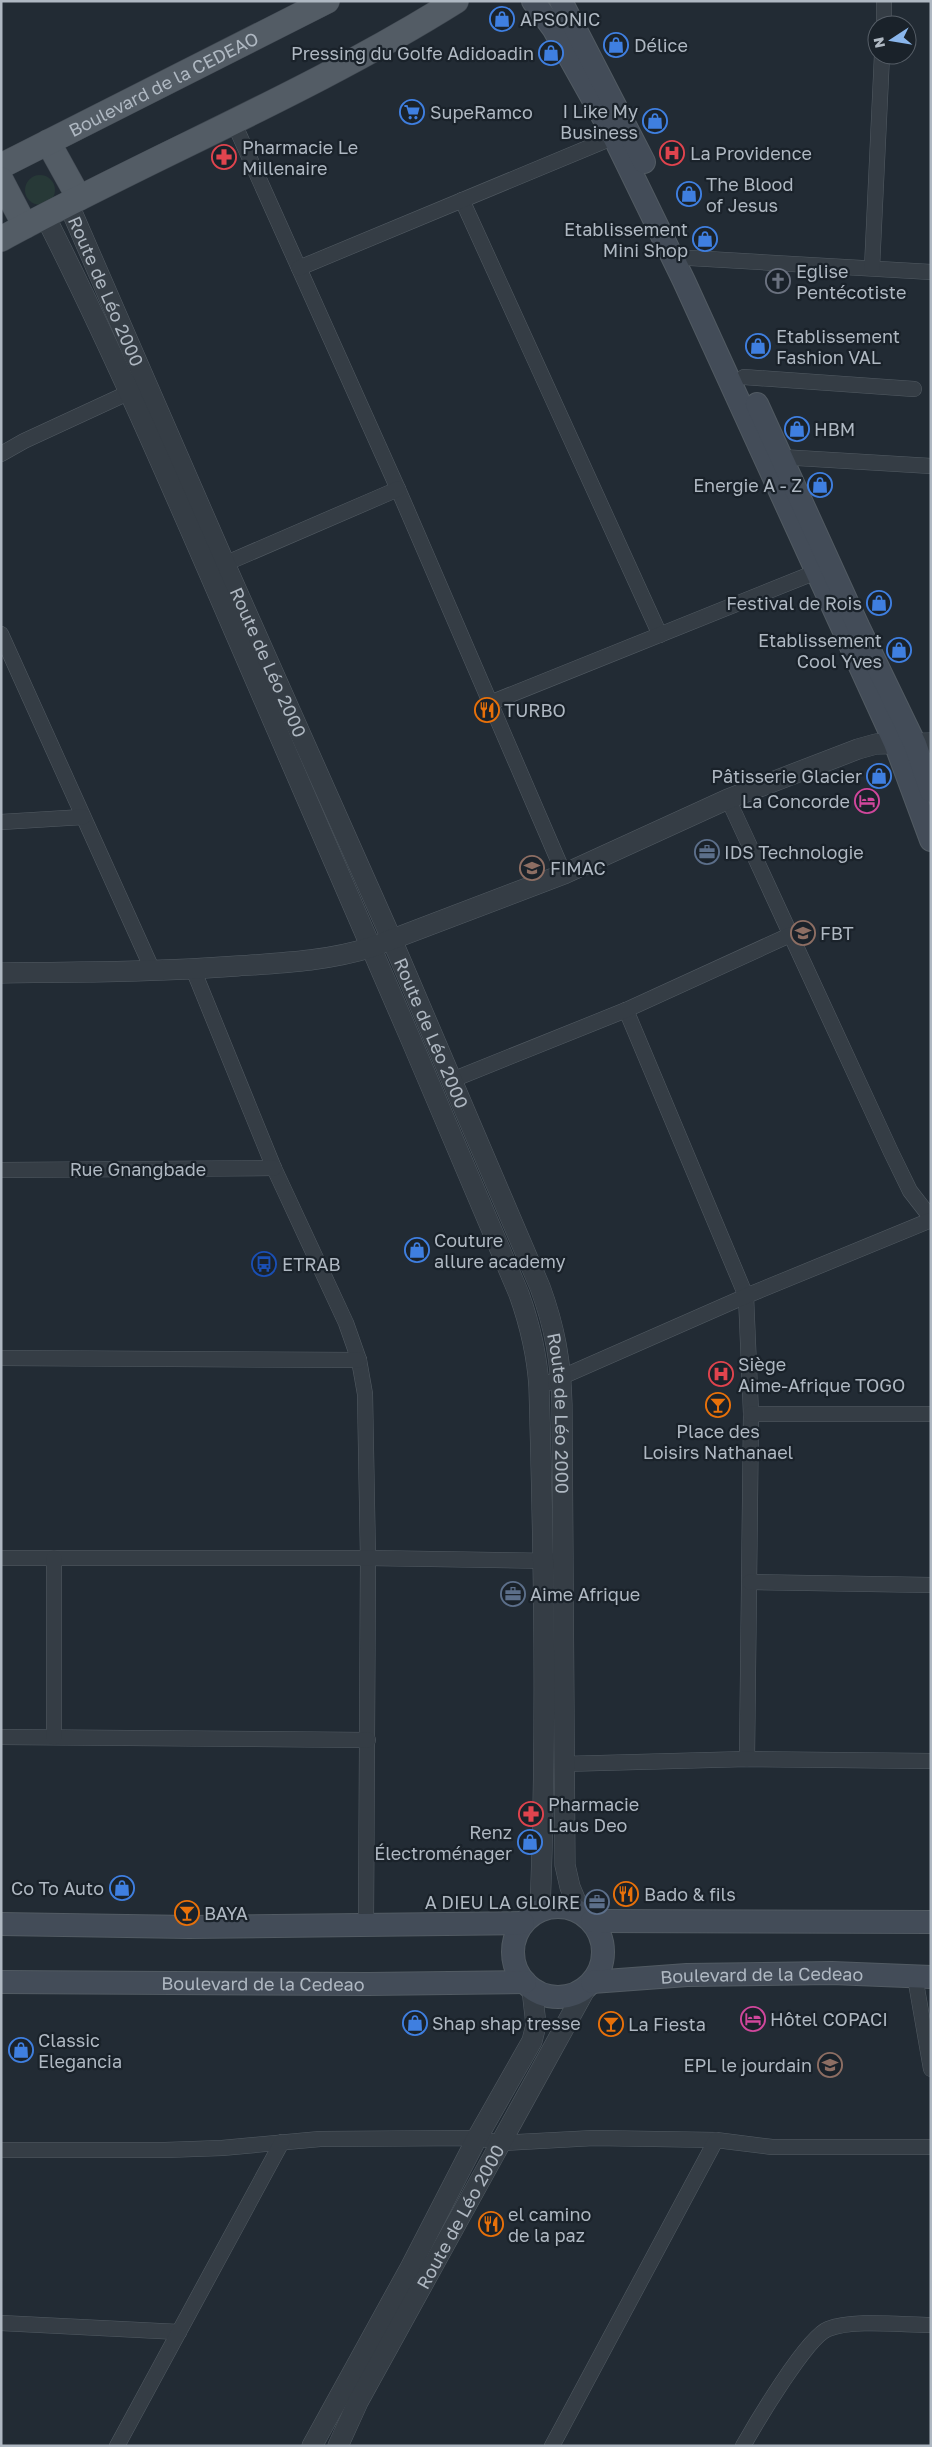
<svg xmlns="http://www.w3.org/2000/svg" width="932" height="2447" font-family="'Golos Text',sans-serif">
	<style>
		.green { fill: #273937 }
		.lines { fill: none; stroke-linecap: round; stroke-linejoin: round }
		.minor-casing { stroke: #525b63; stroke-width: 16 }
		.tertiary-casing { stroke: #525b63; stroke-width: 21 }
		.secondary-casing { stroke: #525b63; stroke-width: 24 }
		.primary-casing { stroke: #3e464f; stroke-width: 26 }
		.minor { stroke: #353d45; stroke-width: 15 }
		.tertiary { stroke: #353d45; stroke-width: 20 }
		.secondary { stroke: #434c58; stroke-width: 22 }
		.primary { stroke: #535c65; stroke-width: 25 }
		.labels { text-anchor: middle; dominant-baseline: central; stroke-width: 4.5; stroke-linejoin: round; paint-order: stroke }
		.poi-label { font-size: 18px; fill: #afb8c2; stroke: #1a222a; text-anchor: start }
		.street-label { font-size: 18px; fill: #afb8c2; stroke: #1a222a }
	</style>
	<rect width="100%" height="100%" fill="#222b34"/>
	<circle class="green" cx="40" cy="190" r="15"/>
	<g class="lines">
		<defs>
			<g id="minor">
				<polyline points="884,1 884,25"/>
				<polyline points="233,121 398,489 564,874"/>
				<polyline points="462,200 660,635"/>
				<polyline points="673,257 931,272"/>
				<polyline points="299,268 614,137"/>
				<polyline points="872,268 882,55"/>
				<polyline points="744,377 914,389"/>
				<polyline points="1,454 24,441 130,392"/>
				<polyline points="781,457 931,466"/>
				<polyline points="215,568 398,489"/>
				<polyline points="1,634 153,971"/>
				<polyline points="490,703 816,572"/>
				<polyline points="728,799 891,1152 910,1191 931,1218"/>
				<polyline points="1,822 83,817"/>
				<polyline points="193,969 274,1168 346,1323 359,1360 365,1394 368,1558 366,1925"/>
				<polyline points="626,1010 746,1296 751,1414 747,1759"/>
				<polyline points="452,1080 626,1010 790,935"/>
				<polyline points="1,1170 274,1168"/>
				<polyline points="1,1358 359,1360"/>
				<polyline points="539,1387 746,1296 931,1220"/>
				<polyline points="751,1414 931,1414"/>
				<polyline points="1,1558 368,1558 554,1561"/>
				<polyline points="750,1582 931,1585"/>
				<polyline points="1,1737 368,1740"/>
				<polyline points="54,1737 54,1558"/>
				<polyline points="563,1764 747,1759 931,1761"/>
				<polyline points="915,1977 931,2069"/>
				<polyline points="1,2150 165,2150 222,2148 320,2139 477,2138 501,2143 594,2138 716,2140"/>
				<polyline points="1,2323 179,2332"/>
				<polyline points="117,2446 282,2142"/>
				<polyline points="552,2446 716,2140 772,2147 931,2147"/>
				<path d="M 743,2446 C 756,2423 807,2337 828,2329 C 853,2319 903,2325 931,2325"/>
			</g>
			<g id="tertiary">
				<path id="s1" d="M 68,203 L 225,564 L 392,940 L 540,1287 C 555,1328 561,1362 562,1405 L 565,1865 L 570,1887 L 580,1911"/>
				<path d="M 45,216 C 119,362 183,513 248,663 C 340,873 430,1083 519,1294 C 530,1325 537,1354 539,1387 C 544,1561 547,1735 540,1910"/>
				<path d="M 1,973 C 80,972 158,972 237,966 C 283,963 328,961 372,947 L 564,874 L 728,799 L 858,749 L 876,744 L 931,743"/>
				<polyline points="312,2446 410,2268 477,2138 532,2041 536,2025 532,1989"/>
				<path id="s2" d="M 338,2446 L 358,2402 L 586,1988"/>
			</g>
			<g id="secondary">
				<polyline points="533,1 553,28 614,137 684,281 895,743 931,840"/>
				<polyline points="561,1 644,162"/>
				<polyline points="757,404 858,626 915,744 931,791"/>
				<circle cx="558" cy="1952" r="45"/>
				<polyline points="592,1921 931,1922"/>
				<polyline points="1,1924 189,1927 523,1923"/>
				<path id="s3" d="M 1,1982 L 368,1984 L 525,1982"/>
				<path id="s4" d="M 592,1982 L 687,1975 L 832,1973 L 931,1977"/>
			</g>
			<g id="primary">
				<polyline points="48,142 79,198"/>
				<path id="s5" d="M 1,166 L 327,1"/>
				<polyline points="1,180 25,226"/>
				<path d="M 1,239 C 151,157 311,92 456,1"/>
			</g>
		</defs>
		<use href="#minor" class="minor-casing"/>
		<use href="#tertiary" class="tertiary-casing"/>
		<use href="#secondary" class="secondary-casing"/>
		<use href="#primary" class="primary-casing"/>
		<use href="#minor" class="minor"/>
		<use href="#tertiary" class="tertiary"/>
		<use href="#secondary" class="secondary"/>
		<use href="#primary" class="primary"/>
	</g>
	<defs>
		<symbol id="shop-ring" viewBox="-11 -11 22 22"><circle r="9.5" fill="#1a222a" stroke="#3f7fe0" stroke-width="1.5"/><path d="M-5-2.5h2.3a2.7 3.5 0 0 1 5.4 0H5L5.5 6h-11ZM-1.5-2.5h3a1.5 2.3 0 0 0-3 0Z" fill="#3f7fe0"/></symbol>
		<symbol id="supermarket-ring" viewBox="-11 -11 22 22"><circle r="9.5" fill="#1a222a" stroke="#3f7fe0" stroke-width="1.5"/><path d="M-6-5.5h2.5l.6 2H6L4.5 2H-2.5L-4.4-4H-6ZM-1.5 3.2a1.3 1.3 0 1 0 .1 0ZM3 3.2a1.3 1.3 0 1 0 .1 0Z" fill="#3f7fe0"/></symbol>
		<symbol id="hospital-ring" viewBox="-11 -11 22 22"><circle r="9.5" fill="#1a222a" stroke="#e0444e" stroke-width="1.5"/><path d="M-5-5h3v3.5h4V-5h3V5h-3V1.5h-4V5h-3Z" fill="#e0444e"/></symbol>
		<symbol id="pharmacy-ring" viewBox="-11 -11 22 22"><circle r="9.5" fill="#1a222a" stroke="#e0444e" stroke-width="1.5"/><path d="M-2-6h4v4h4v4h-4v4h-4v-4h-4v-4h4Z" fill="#e0444e"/></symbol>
		<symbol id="church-ring" viewBox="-11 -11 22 22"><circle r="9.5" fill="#1a222a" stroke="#6b7280" stroke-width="1.5"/><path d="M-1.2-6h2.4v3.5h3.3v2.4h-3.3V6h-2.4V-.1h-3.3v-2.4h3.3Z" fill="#6b7280"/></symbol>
		<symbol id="restaurant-ring" viewBox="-11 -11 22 22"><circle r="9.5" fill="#1a222a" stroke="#e8710a" stroke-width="1.5"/><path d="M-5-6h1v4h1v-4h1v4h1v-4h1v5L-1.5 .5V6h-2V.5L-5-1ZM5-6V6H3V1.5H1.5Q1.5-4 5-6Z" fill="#e8710a"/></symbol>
		<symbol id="hotel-ring" viewBox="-11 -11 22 22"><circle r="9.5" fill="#1a222a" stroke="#d1479c" stroke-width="1.5"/><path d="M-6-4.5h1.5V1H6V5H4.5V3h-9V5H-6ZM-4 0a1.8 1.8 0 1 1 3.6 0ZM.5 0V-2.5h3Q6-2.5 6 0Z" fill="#d1479c"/></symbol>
		<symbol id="office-ring" viewBox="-11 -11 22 22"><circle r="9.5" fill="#1a222a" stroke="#5c6f8a" stroke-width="1.5"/><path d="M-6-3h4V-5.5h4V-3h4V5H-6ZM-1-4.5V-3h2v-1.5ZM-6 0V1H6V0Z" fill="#5c6f8a"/></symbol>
		<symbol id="university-ring" viewBox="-11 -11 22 22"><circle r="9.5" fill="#1a222a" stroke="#8d6e63" stroke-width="1.5"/><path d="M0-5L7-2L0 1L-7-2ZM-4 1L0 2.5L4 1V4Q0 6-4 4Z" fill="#8d6e63"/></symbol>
		<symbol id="bus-ring" viewBox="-11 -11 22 22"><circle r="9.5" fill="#1a222a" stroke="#1a4fb4" stroke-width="1.5"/><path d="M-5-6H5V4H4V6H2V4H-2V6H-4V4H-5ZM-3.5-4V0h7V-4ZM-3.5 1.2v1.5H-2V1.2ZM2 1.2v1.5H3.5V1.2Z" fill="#1a4fb4"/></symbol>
		<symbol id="bar-ring" viewBox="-11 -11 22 22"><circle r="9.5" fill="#1a222a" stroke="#e8710a" stroke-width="1.5"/><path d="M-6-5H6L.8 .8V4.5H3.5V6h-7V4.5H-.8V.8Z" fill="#e8710a"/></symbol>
		<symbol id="school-ring" viewBox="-11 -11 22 22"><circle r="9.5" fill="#1a222a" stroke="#8d6e63" stroke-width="1.5"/><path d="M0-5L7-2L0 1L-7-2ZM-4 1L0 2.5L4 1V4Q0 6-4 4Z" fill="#8d6e63"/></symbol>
	</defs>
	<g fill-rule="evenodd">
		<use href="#shop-ring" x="488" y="5" width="28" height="28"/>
		<use href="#shop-ring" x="602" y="31" width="28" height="28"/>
		<use href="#shop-ring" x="537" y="39" width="28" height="28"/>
		<use href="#supermarket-ring" x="398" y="98" width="28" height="28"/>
		<use href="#shop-ring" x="641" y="107" width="28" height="28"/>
		<use href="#hospital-ring" x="658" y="139" width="28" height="28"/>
		<use href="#pharmacy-ring" x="210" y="143" width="28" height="28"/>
		<use href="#shop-ring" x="675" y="180" width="28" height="28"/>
		<use href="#shop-ring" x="691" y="225" width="28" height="28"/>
		<use href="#church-ring" x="764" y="267" width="28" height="28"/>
		<use href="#shop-ring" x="744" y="332" width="28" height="28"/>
		<use href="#shop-ring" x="783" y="415" width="28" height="28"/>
		<use href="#shop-ring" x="806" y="471" width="28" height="28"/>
		<use href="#shop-ring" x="865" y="589" width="28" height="28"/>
		<use href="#shop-ring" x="885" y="636" width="28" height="28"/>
		<use href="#restaurant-ring" x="473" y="696" width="28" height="28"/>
		<use href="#shop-ring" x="865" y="762" width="28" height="28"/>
		<use href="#hotel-ring" x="853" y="787" width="28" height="28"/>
		<use href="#office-ring" x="693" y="838" width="28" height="28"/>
		<use href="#university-ring" x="518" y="854" width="28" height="28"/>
		<use href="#university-ring" x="789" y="919" width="28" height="28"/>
		<use href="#shop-ring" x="403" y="1236" width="28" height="28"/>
		<use href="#bus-ring" x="250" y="1250" width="28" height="28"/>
		<use href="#hospital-ring" x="707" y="1360" width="28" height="28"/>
		<use href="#bar-ring" x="704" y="1391" width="28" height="28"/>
		<use href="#office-ring" x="499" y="1580" width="28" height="28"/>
		<use href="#pharmacy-ring" x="517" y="1800" width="28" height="28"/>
		<use href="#shop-ring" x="516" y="1828" width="28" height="28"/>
		<use href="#shop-ring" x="108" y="1874" width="28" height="28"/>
		<use href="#restaurant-ring" x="612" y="1880" width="28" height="28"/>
		<use href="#office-ring" x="583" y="1888" width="28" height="28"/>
		<use href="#bar-ring" x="173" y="1899" width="28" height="28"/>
		<use href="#hotel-ring" x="739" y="2005" width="28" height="28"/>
		<use href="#shop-ring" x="401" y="2009" width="28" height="28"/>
		<use href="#bar-ring" x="597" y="2010" width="28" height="28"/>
		<use href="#shop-ring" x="7" y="2036" width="28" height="28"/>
		<use href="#school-ring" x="816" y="2051" width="28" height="28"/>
		<use href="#restaurant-ring" x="477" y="2210" width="28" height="28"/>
	</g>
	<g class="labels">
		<g class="poi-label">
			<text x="520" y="19">APSONIC</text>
			<text x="634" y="45">Délice</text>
			<text x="534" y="53" text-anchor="end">Pressing du Golfe Adidoadin</text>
			<text x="638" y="111" text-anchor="end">I Like My<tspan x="638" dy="21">Business</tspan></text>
			<text x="430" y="112">SupeRamco</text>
			<text x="242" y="147">Pharmacie Le<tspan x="242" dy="21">Millenaire</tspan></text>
			<text x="690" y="153">La Providence</text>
			<text x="706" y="184">The Blood<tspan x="706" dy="21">of Jesus</tspan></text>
			<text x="688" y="229" text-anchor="end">Etablissement<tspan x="688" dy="21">Mini Shop</tspan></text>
			<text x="796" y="271">Eglise<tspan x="796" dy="21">Pentécotiste</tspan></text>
			<text x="776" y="336">Etablissement<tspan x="776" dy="21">Fashion VAL</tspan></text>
			<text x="814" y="429">HBM</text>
			<text x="802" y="485" text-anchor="end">Energie A - Z</text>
			<text x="862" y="603" text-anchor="end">Festival de Rois</text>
			<text x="882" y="640" text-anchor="end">Etablissement<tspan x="882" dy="21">Cool Yves</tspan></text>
			<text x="504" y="710">TURBO</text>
			<text x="862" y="776" text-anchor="end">Pâtisserie Glacier</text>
			<text x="850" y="801" text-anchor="end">La Concorde</text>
			<text x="724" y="852">IDS Technologie</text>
			<text x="550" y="868">FIMAC</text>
			<text x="820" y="933">FBT</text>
			<text x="434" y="1240">Couture<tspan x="434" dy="21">allure academy</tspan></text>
			<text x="282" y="1264">ETRAB</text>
			<text x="738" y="1364">Siège<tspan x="738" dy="21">Aime-Afrique TOGO</tspan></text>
			<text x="718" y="1431" text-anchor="middle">Place des<tspan x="718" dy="21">Loisirs Nathanael</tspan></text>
			<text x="530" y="1594">Aime Afrique</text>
			<text x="548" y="1804">Pharmacie<tspan x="548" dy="21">Laus Deo</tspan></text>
			<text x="512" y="1832" text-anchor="end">Renz<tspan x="512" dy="21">Électroménager</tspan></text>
			<text x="104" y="1888" text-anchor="end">Co To Auto</text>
			<text x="644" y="1894">Bado &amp; fils</text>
			<text x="580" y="1902" text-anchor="end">A DIEU LA GLOIRE</text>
			<text x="204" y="1913">BAYA</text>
			<text x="770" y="2019">Hôtel COPACI</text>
			<text x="432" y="2023">Shap shap tresse</text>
			<text x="628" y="2024">La Fiesta</text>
			<text x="38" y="2040">Classic<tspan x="38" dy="21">Elegancia</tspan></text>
			<text x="812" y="2065" text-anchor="end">EPL le jourdain</text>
			<text x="508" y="2214">el camino<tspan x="508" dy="21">de la paz</tspan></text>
		</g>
		<g class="street-label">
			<text stroke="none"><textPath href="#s5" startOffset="182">Boulevard de la CEDEAO</textPath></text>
			<text stroke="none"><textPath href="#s1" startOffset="96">Route de Léo 2000</textPath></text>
			<text stroke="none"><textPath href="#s1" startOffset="501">Route de Léo 2000</textPath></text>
			<text stroke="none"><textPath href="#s1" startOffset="906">Route de Léo 2000</textPath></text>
			<text x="138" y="1169">Rue Gnangbade</text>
			<text stroke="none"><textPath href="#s1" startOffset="1311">Route de Léo 2000</textPath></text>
			<text stroke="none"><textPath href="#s4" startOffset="170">Boulevard de la Cedeao</textPath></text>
			<text stroke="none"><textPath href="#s3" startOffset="262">Boulevard de la Cedeao</textPath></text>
			<text stroke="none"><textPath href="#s2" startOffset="260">Route de Léo 2000</textPath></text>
		</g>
	</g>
	<rect width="932" height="2447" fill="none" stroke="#afb8c2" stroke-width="5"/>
	<g transform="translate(892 40) rotate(258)"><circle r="24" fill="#1a222a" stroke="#565e67"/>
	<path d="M0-4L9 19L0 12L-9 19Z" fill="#8ab6ec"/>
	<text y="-8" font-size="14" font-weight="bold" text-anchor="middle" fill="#afb8c2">N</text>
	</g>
</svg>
